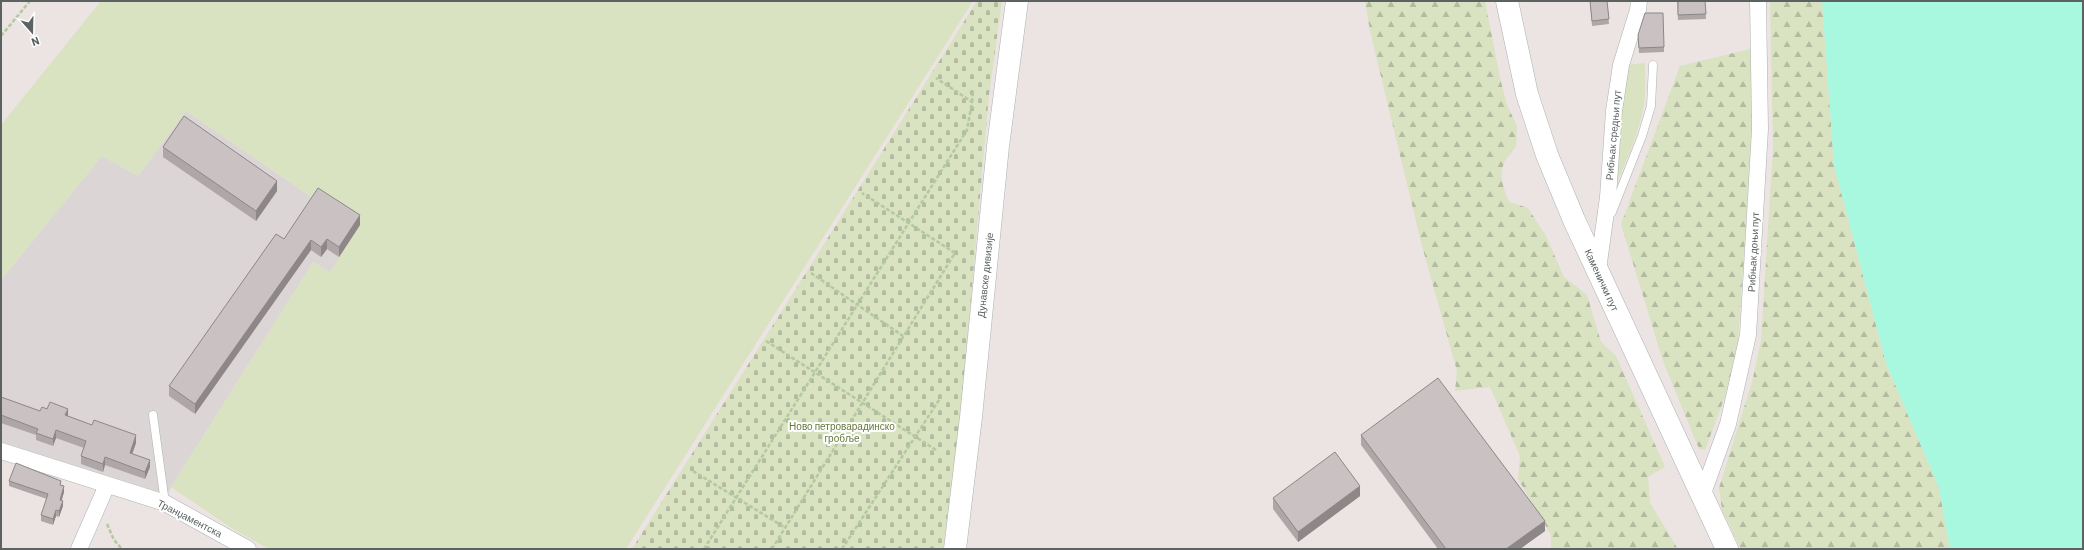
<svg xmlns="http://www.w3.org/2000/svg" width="2084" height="550" font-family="Barlow,sans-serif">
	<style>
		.industrial { fill: #dbd5d5 }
		.green { fill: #d9e2c1 }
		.forest { fill: url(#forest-firs) }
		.cemetery { fill: url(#cemetery-stones) }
		.water { fill: #a8f7df }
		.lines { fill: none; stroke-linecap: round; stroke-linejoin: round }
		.lane-casing { stroke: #acb2b2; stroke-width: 9 }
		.street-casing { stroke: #acb2b2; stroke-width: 17 }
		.secondary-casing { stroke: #abb2b2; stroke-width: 23 }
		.path { stroke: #b3c9a0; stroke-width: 2.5; stroke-dasharray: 4 2; stroke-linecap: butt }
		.lane { stroke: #fff; stroke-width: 8 }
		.street { stroke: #fff; stroke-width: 16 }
		.secondary { stroke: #fff; stroke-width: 22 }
		.wall { fill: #aea6a7 }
		.shaded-wall { fill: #8d8788 }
		.building { fill: #cac1c2; stroke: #8d8788 }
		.labels { text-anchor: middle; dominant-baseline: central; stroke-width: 4; stroke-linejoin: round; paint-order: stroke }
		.street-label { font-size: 10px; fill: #5b6261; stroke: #fff }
		.park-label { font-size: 10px; fill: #667a3a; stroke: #fff }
	</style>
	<defs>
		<pattern id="forest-firs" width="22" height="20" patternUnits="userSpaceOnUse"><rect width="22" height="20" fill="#d9e2c1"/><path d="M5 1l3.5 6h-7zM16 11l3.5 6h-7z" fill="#b3bba0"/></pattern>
		<pattern id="cemetery-stones" width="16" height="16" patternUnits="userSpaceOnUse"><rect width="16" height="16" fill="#d9e2c1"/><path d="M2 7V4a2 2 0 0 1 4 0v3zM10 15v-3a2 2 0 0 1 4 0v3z" fill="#b3bba0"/></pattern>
	</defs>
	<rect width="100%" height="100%" fill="#ece3e3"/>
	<polygon class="industrial" points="186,111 358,229 330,272 313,262 171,487 167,497 1,444 1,280 102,156 138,176"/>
	<g class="green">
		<polygon points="101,1 973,1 626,549 269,549 233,529 171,487 313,262 330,272 358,229 186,111 138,176 102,156 1,280 1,125"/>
		<path d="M 1645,63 C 1645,76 1646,91 1644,104 C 1639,135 1624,165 1612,195 L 1627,65 Z"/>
	</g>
	<g class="forest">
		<path d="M 1365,1 L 1485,1 L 1500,78 L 1507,105 L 1517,126 L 1516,147 C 1497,167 1499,177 1509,202 L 1528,208 L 1546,236 L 1564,277 L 1587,295 L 1601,342 L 1616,356 L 1665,467 L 1648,477 L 1650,503 L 1678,549 L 1551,549 L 1551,535 L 1518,479 L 1520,456 L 1490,387 L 1455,391 L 1457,371 L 1421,242 L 1370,31 Z"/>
		<polygon points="1770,1 1822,1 1834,165 1886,363 1939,488 1950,549 1741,549 1722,510 1719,488 1752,382 1761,341 1773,148"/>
		<polygon points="1758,47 1738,342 1729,386 1705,450 1699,449 1663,361 1621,224 1680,66"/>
	</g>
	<polygon class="cemetery" points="977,1 1002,1 989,95 960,422 943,549 632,549"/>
	<polygon class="water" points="1822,1 2083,1 2083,549 1950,549 1939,488 1886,363 1834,165"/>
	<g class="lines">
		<defs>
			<g id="lane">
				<polyline points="1612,212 1642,136 1651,106 1653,65"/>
				<polyline points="153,415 165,503"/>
			</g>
			<g id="street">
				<polyline points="1598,270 1608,197 1614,111 1621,65 1638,10 1639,1"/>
				<polyline points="1,451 165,503 248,549"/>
				<polyline points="1702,496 1728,424 1748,335 1760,129 1758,1"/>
				<polyline points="79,549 107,485"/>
			</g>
			<g id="secondary">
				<polyline points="1507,1 1527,94 1547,155 1574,220 1727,549"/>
				<polyline points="955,549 971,417 998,146 1017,1"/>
			</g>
		</defs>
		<use href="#lane" class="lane-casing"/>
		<use href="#street" class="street-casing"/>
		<use href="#secondary" class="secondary-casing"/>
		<g class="path">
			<polyline points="1,36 30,1"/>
			<polyline points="972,102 973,92"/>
			<polyline points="811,273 903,336"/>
			<polyline points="766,341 936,450"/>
			<polyline points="693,471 784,527"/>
			<polyline points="107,524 114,540 122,549"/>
			<polyline points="704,549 967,130 972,102 936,78"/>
			<polyline points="772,549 955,253 862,193"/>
			<polyline points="842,549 941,397"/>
		</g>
		<use href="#lane" class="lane"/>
		<use href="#street" class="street"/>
		<use href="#secondary" class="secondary"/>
	</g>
	<g class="wall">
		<polygon points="1590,1 1619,1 1607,2 1609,24 1592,26"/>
		<polygon points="1677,1 1705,1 1706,19 1678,20"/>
		<polygon points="1638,35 1664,47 1664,52 1639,53"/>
		<polygon points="163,147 277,191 256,221 163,157"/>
		<polygon points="360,225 339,257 327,249 321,257 311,250 195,414 169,396 169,386 284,239"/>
		<polygon points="1,397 40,411 68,416 136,443 132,454 150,467 145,479 105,465 103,472 81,464 81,456 84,448 56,438 53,446 36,440 36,435 1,423"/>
		<polygon points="1361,435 1545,531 1520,549 1438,549 1361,445"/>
		<polygon points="9,481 61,485 64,492 62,500 63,506 59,517 56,516 53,525 41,521 41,515 47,499 9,486"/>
		<polygon points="1360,496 1298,542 1273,509 1273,498"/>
	</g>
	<g class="shaded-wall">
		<polygon points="277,181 277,191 256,221 256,211"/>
		<polygon points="360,215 360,225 339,257 339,247"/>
		<polygon points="327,239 327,249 321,257 321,247"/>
		<polygon points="311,240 311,250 195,414 195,404"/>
		<polygon points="68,409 68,416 65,415"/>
		<polygon points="56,430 56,438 53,446 53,439"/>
		<polygon points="136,435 136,443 130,460 130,453"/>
		<polygon points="105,457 105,465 103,472 103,464"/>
		<polygon points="150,460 150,467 145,479 145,472"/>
		<polygon points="64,486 64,492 60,505 60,500"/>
		<polygon points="1360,486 1360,496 1298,542 1298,532"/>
		<polygon points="63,501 63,506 59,517 59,511"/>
		<polygon points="56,510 56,516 53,525 53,519"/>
		<polygon points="1545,521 1545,531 1520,549 1506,549"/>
	</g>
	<g class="building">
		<polygon points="1590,1 1607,1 1609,19 1592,21"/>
		<polygon points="1678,1 1705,1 1706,14 1678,15"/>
		<polygon points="1645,13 1663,13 1664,47 1639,48 1638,35"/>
		<polygon points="184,116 277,181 256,211 163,147"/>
		<polygon points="318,188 360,215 339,247 327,239 321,247 311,240 195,404 169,386 276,234 284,239"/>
		<polygon points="1438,378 1545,521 1506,549 1446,549 1361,435"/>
		<polygon points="1,397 40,411 42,407 47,409 50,402 68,409 65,415 92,425 94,420 136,435 130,453 150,460 145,472 105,457 103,464 81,456 86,441 56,430 53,439 36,433 38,429 1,415"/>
		<polygon points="1335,452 1360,486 1298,532 1273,498"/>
		<polygon points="16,463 61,481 60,485 64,486 60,500 63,501 59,511 56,510 53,519 41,515 48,494 9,481"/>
	</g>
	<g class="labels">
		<g class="street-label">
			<text transform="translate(1613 135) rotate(-85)">Рибњак средњи пут</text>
			<text transform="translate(1753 252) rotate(-87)">Рибњак доњи пут</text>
			<text transform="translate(985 275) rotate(-84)">Дунавске дивизије</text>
			<text transform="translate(1602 280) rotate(65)">Каменички пут</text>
			<text transform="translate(190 518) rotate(27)">Транџаментска</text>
		</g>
		<g class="park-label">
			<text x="842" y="426">Ново петроварадинско<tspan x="842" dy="12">гробље</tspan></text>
		</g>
	</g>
	<rect width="2084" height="550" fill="none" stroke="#5b6261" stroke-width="4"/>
	<g transform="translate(32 32) rotate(160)" stroke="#ffffff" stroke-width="3" paint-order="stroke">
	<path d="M0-3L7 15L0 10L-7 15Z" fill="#5b6261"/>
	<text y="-6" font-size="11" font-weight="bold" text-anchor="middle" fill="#5b6261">N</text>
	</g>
</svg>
